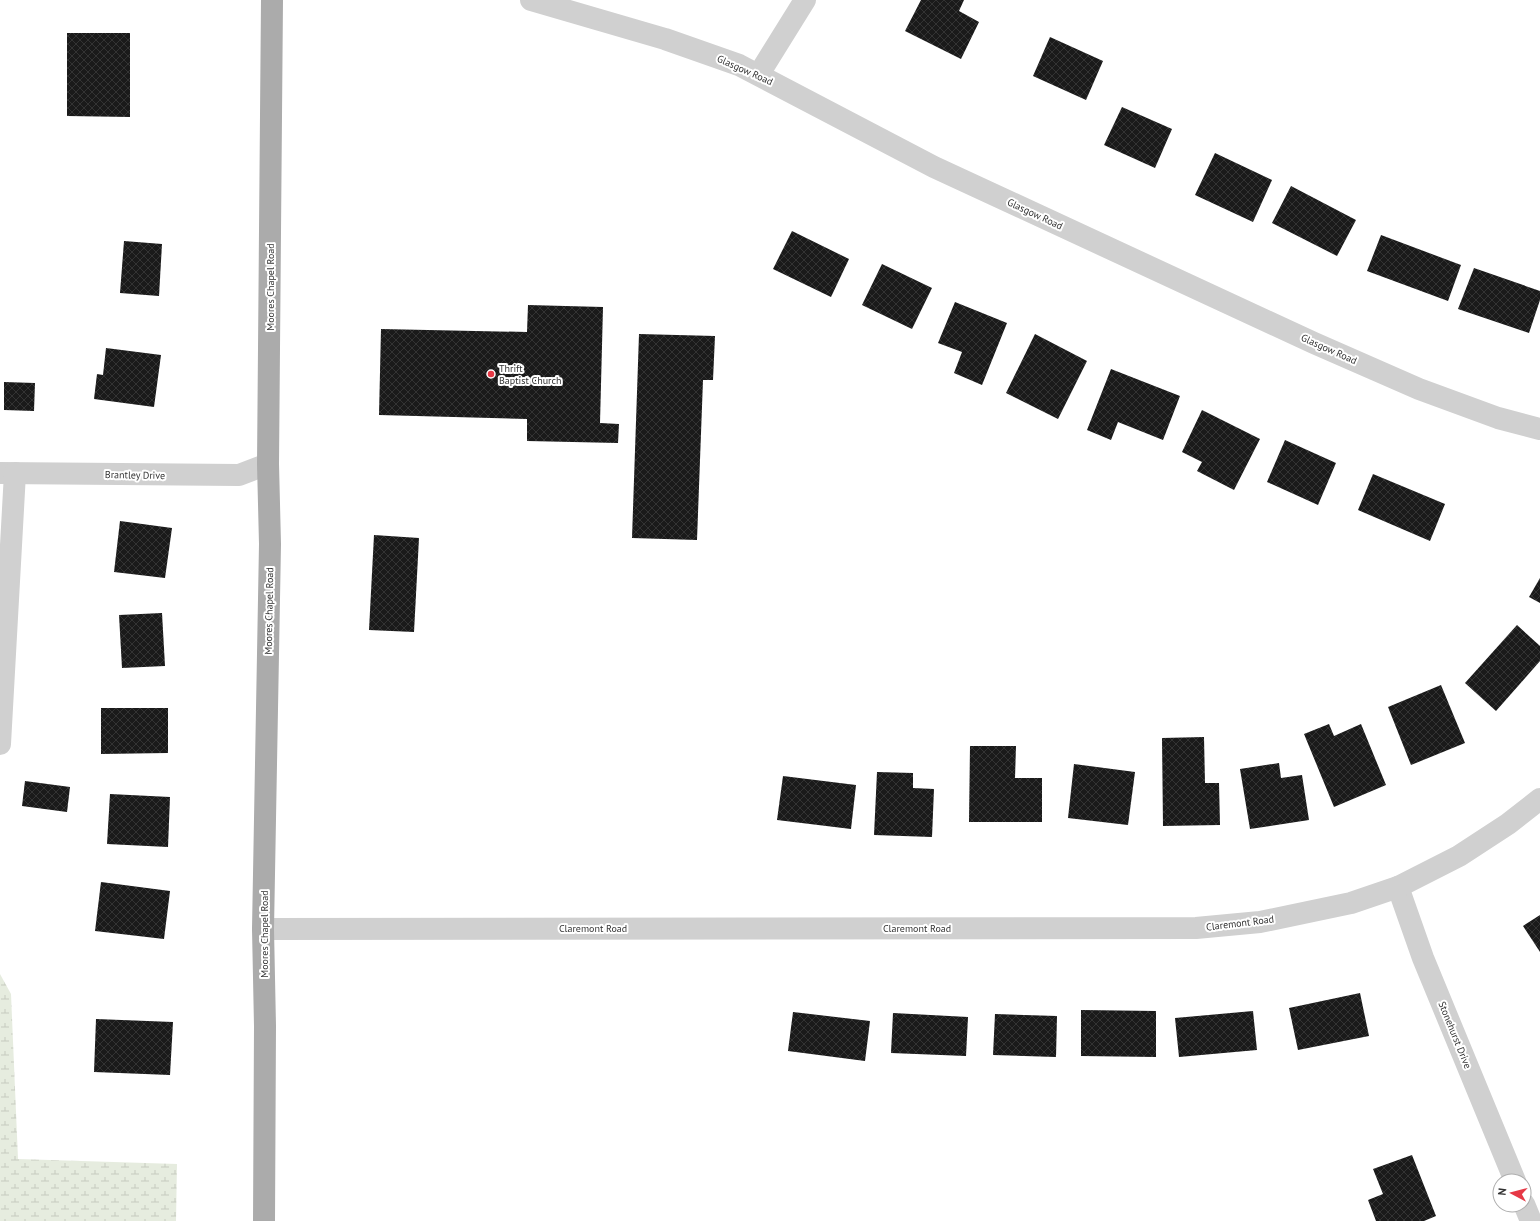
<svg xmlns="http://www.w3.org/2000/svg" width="1540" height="1221" font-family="'PT Sans',sans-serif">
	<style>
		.wetland { fill: url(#wetland-marsh) }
		.building { fill: url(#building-cross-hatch) }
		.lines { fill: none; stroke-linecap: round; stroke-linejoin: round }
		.minor { stroke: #d0d0d0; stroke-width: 22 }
		.major { stroke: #ababab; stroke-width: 22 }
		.poi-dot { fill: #e63946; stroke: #fff; stroke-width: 1.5 }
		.labels { text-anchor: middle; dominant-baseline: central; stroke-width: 4; stroke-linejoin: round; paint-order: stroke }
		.street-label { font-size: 10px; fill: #333; stroke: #fff }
		.poi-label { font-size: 10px; fill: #333; stroke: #fff; text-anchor: start }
	</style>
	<defs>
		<pattern id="wetland-marsh" width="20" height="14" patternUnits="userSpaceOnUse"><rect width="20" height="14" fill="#e6ecdf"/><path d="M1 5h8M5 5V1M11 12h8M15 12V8" fill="none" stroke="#c6cbc0"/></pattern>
		<pattern id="building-cross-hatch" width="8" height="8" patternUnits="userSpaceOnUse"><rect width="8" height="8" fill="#1a1a1a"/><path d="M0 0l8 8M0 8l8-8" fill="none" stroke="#333"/></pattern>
	</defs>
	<rect width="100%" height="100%" fill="#fff"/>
	<polygon class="wetland" points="0,974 11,994 18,1159 177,1164 176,1221 0,1221"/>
	<g class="building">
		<polygon points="921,0 964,0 959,11 979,22 961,59 905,31"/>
		<polygon points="67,33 130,33 130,117 67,116"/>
		<polygon points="1050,37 1103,61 1086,100 1033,76"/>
		<polygon points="1122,107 1172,129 1155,168 1104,145"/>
		<polygon points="1215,153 1272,180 1253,222 1195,195"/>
		<polygon points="1291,186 1356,220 1337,256 1272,223"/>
		<polygon points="792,231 849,259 831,297 773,269"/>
		<polygon points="1381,235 1461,265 1448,301 1367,271"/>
		<polygon points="124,241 162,244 159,296 120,293"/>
		<polygon points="882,264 932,288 912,329 862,305"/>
		<polygon points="1474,268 1540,291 1540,300 1529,333 1458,309"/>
		<polygon points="955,302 1007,323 982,385 954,373 962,352 938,343"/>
		<polygon points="528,305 603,307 600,423 619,424 618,443 527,441 527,419 379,415 381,329 527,332"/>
		<polygon points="639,334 715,336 713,380 703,380 697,540 632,538"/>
		<polygon points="1035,334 1087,361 1058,419 1006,393"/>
		<polygon points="106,348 161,355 154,407 94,399 97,374 103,375"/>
		<polygon points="1111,369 1180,396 1163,440 1118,422 1111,440 1087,430"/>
		<polygon points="4,382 35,383 34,411 4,410"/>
		<polygon points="1202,410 1260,439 1234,490 1197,471 1202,462 1182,452"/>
		<polygon points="1285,440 1336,463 1318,505 1267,482"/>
		<polygon points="1373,474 1445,504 1430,541 1358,510"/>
		<polygon points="120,521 172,528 165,578 114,572"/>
		<polygon points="374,535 419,538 414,632 369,630"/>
		<polygon points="1540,578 1540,603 1529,597"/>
		<polygon points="162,613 165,666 122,668 119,615"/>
		<polygon points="1517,625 1540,646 1540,661 1496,711 1465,683"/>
		<polygon points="1441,685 1465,743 1411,765 1388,707"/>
		<polygon points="101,708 168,708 168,753 101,754"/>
		<polygon points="1329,724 1334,736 1361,724 1386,785 1334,807 1304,734"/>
		<polygon points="1204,737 1205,783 1219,783 1220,825 1163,826 1162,738"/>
		<polygon points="970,746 1016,746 1015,778 1042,778 1042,822 969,822"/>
		<polygon points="1279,763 1281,778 1302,775 1309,820 1250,829 1240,769"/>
		<polygon points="1074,764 1135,772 1128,825 1068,818"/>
		<polygon points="877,772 913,773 913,788 934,789 932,837 874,835"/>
		<polygon points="783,776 856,785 851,829 777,820"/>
		<polygon points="25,781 70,787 67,812 22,806"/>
		<polygon points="110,794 170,797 168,847 107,844"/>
		<polygon points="101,882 170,891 164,939 95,931"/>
		<polygon points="1540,915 1540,952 1523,926"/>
		<polygon points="1360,993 1369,1036 1298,1050 1289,1008"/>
		<polygon points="1081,1010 1156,1011 1156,1057 1081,1056"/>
		<polygon points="1253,1011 1257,1050 1179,1057 1175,1018"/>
		<polygon points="793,1012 870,1021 865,1061 788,1051"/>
		<polygon points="893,1013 968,1017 966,1056 891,1053"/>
		<polygon points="995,1014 1057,1016 1056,1057 993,1055"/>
		<polygon points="96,1019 173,1022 170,1075 94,1072"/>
		<polygon points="1412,1155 1436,1216 1424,1221 1376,1221 1368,1200 1383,1194 1373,1169"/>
	</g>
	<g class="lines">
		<g class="minor">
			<polyline points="531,0 665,39 739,65 934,167 1314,343 1419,389 1498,418 1540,429"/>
			<polyline points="759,74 805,0"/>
			<polyline points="0,473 239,475 268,464"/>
			<polyline points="0,744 15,473"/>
			<polyline points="1398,887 1423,958 1515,1181"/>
			<polyline points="263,929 1196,928 1260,922 1351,903 1398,887 1459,856 1508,824 1540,799"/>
			<polyline points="1524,1204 1531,1221"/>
		</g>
		<polyline class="major" points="264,1221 265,1026 263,929 270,544 268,464 272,0"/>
	</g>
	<circle class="poi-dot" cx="491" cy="374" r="4"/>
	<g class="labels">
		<g class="street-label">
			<text transform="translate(745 70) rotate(24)">Glasgow Road</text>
			<text transform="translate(1035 214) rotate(25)">Glasgow Road</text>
			<text transform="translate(270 287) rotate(-90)">Moores Chapel Road</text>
			<text transform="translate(1329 349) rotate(24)">Glasgow Road</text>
			<text transform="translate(135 475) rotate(1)">Brantley Drive</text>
			<text transform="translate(269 611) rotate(-89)">Moores Chapel Road</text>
			<text transform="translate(1240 923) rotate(-7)">Claremont Road</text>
			<text x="593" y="928">Claremont Road</text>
			<text x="917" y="928">Claremont Road</text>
			<text transform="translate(264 934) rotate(-90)">Moores Chapel Road</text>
			<text transform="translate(1455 1035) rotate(68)">Stonehurst Drive</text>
		</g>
		<g class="poi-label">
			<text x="499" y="368">Thrift<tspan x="499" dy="12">Baptist Church</tspan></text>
		</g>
	</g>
	<g transform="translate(1512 1193) rotate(277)"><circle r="19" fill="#ffffff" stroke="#adadad"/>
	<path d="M0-3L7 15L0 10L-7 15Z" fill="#e63946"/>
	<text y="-6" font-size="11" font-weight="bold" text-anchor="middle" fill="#333333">N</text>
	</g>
</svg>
